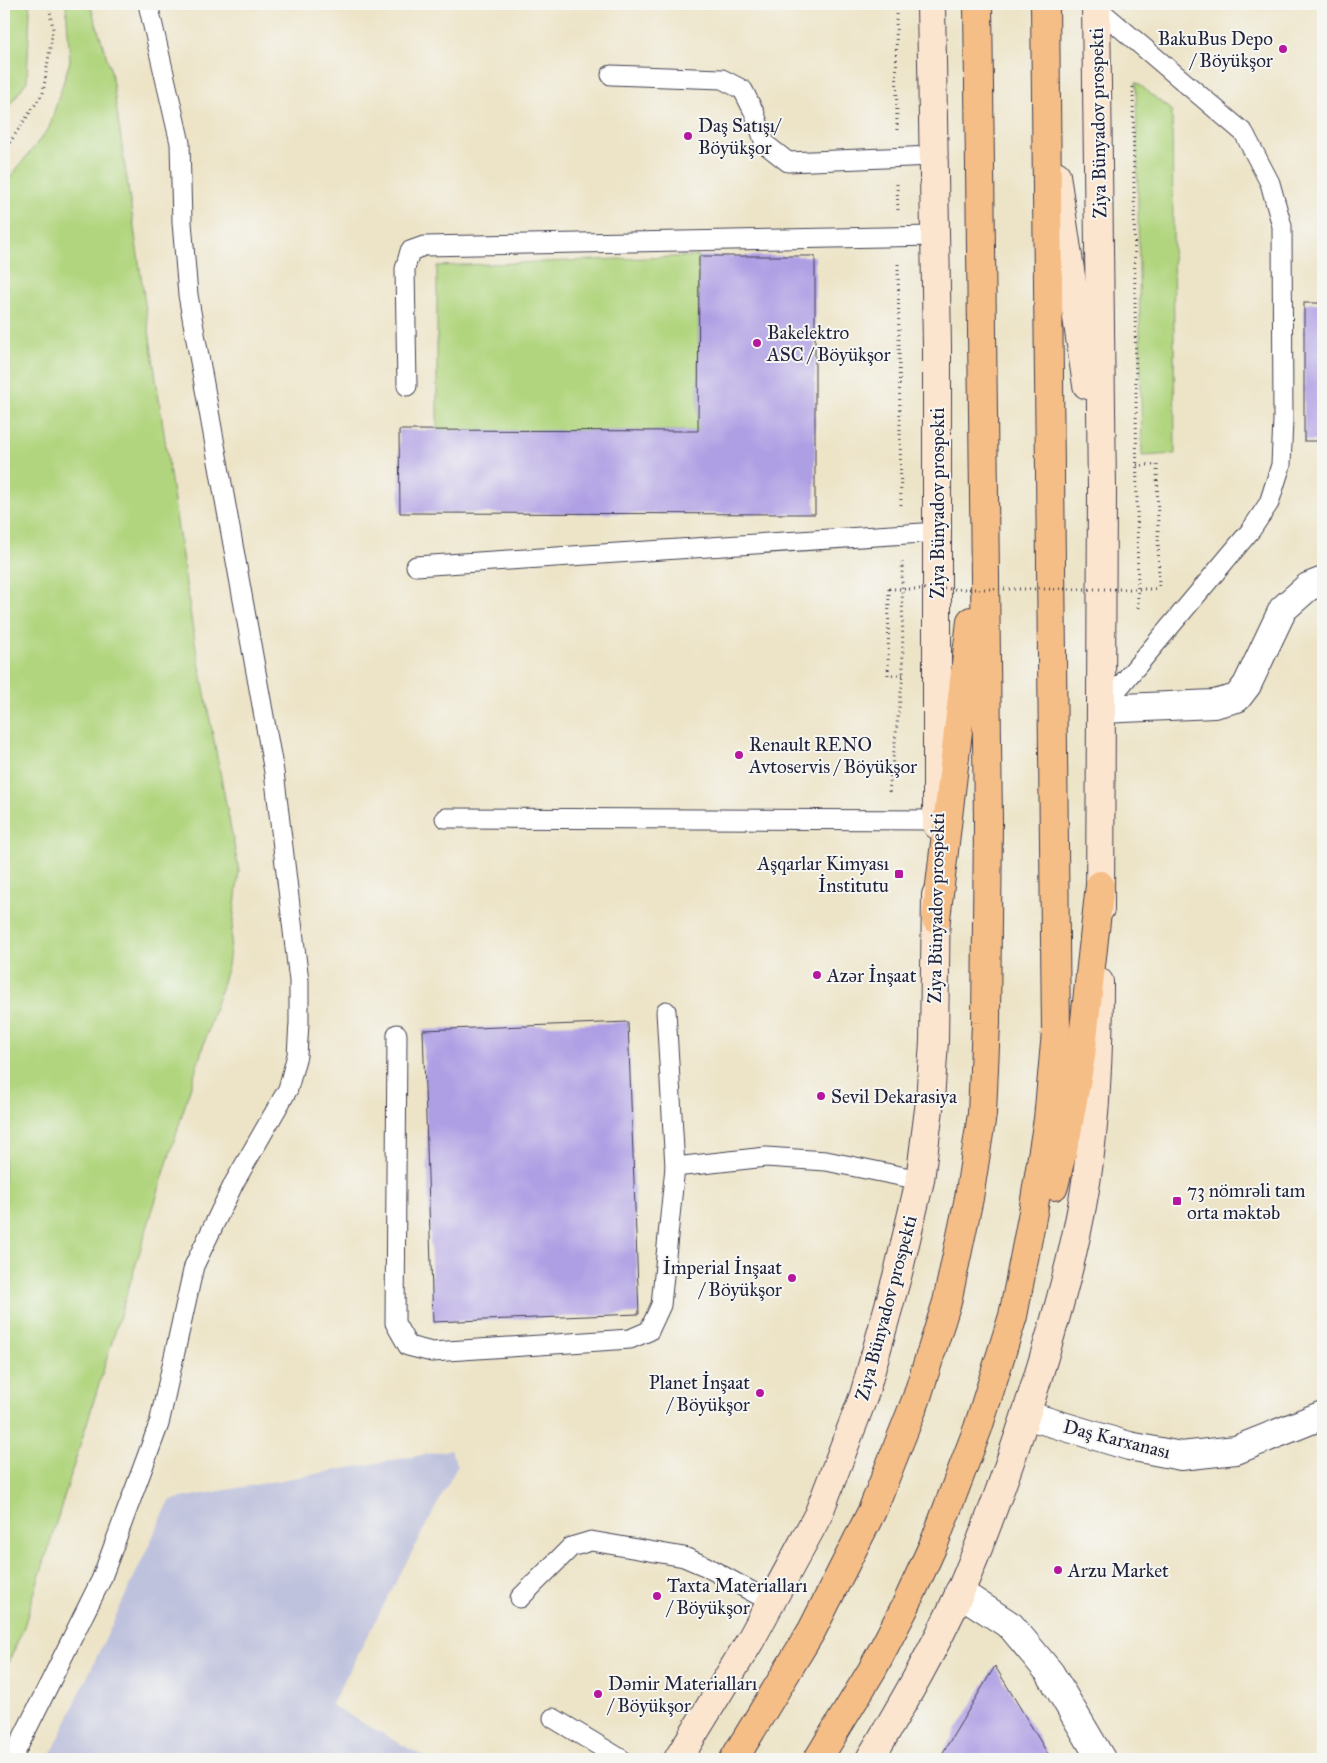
<svg xmlns="http://www.w3.org/2000/svg" width="1327" height="1763" font-family="'IM FELL Great Primer',serif">
	<style>
		.industrial { fill: #bfc2dd }
		.green { fill: #b1d57e; stroke: #6a7c5c }
		.building { fill: #ae9ee4 }
		.lines { fill: none; stroke-linecap: round; stroke-linejoin: round }
		.lane-casing { stroke: #403f50; stroke-width: 21 }
		.street-casing { stroke: #403f50; stroke-width: 30 }
		.secondary-casing { stroke: #403f50; stroke-width: 30 }
		.primary-casing { stroke: #403f50; stroke-width: 30 }
		.path { stroke: #403f50; stroke-width: 3; stroke-dasharray: 1 4; stroke-linecap: butt }
		.lane { stroke: #fff; stroke-width: 19 }
		.street { stroke: #fff; stroke-width: 28 }
		.secondary { stroke: #fbe5cf; stroke-width: 28 }
		.primary { stroke: #f6be87; stroke-width: 28 }
		.path-bridge { stroke: #403f50; stroke-width: 3; stroke-dasharray: 1 4; stroke-linecap: butt }
		.poi-dot { fill: #b5179e; stroke: #f6f6f2; stroke-width: 2 }
		.labels { text-anchor: middle; dominant-baseline: central; stroke-width: 4; stroke-linejoin: round; paint-order: stroke }
		.poi-label { font-size: 19px; fill: #22223b; stroke: #f6f6f2; text-anchor: start }
		.street-label { font-size: 19px; fill: #22223b; stroke: #f6f6f2 }
	</style>
	<rect width="100%" height="100%" fill="#f6f6f2"/>
	<filter id="ink" filterUnits="userSpaceOnUse"><feTurbulence type="fractalNoise" baseFrequency=".02" numOctaves="2"/><feDisplacementMap in="SourceGraphic" scale="10" xChannelSelector="R" yChannelSelector="G"/><feConvolveMatrix kernelMatrix="1 2 1 2 8 2 1 2 1" color-interpolation-filters="sRGB"/></filter>
	<filter id="wash" filterUnits="userSpaceOnUse"><feTurbulence type="fractalNoise" baseFrequency=".0096" numOctaves="4" result="noise"/><feDisplacementMap in="SourceGraphic" scale="20" xChannelSelector="R" yChannelSelector="G"/><feGaussianBlur stdDeviation="1.12" result="paint"/><feColorMatrix in="noise" values="0 0 0 0 0 0 0 0 0 0 0 0 0 0 0 0 0 1.4 0 .05"/><feComposite in="paint" operator="in"/></filter>
	<g filter="url(#wash)">
		<rect width="100%" height="100%" fill="#ede4c7"/>
		<polygon class="industrial" points="450,1450 458,1465 331,1705 428,1759 49,1759 170,1500"/>
		<g class="green">
			<polygon points="4,4 29,4 30,11 27,81 4,113"/>
			<polygon points="66,4 90,4 111,71 193,631 239,871 228,966 23,1630 4,1672 4,185 49,128 70,61"/>
			<polygon points="1136,82 1172,111 1175,454 1142,456"/>
			<polygon points="699,256 698,431 437,431 437,266"/>
		</g>
		<g id="blocks">
			<g class="building">
				<polygon points="699,256 815,256 815,514 400,513 399,430 698,431"/>
				<rect x="1304" y="303" width="19" height="138"/>
				<polygon points="628,1022 639,1314 433,1322 423,1030"/>
				<polygon points="995,1666 1051,1759 939,1759"/>
			</g>
		</g>
	</g>
	<g filter="url(#ink)">
		<use href="#blocks" fill-opacity="0" stroke="#403f50" stroke-width="1"/>
		<g class="lines">
			<defs>
				<g id="lane">
					<polyline points="1096,7 1244,133 1270,183 1282,226 1283,420 1281,465 1269,503 1251,530 1101,709"/>
					<polyline points="611,75 722,79 743,90 755,114 765,144 788,162 933,156"/>
					<polyline points="407,386 405,269 410,251 424,246 935,236"/>
					<polyline points="416,566 938,532"/>
					<polyline points="445,818 937,820"/>
					<polyline points="397,1034 395,1323 408,1346 432,1352 630,1339 649,1331 661,1305 675,1167 666,1011"/>
					<polyline points="675,1167 766,1157 826,1161 920,1180"/>
					<polyline points="520,1598 571,1547 591,1541 684,1557 705,1566 771,1602"/>
					<polyline points="553,1718 621,1759"/>
					<polyline points="12,1759 101,1580 159,1424 194,1266 234,1183 288,1089 297,1055 299,1023 299,981 274,772 188,295 182,222 180,143 148,4"/>
				</g>
				<g id="street">
					<polyline points="1101,709 1214,704 1237,698 1247,685 1283,609 1308,587 1323,581"/>
					<polyline points="1026,1415 1129,1446 1181,1456 1236,1450 1323,1415"/>
					<polyline points="959,1592 1011,1626 1050,1673 1101,1759"/>
				</g>
				<g id="secondary">
					<polyline points="931,4 937,346 937,825"/>
					<polyline points="1096,4 1102,490 1100,909"/>
					<polyline points="1056,175 1087,385"/>
					<polyline points="678,1759 750,1641 818,1515 864,1395 898,1273 920,1180 930,1101 934,1041 936,895"/>
					<path d="M 870,1759 C 902,1705 934,1650 960,1592 C 987,1529 1010,1464 1031,1399 C 1052,1332 1072,1265 1084,1195 C 1096,1125 1099,1053 1099,982"/>
				</g>
				<g id="primary">
					<polyline points="936,919 971,621"/>
					<polyline points="1054,1186 1067,1133 1081,1056 1100,885"/>
					<polyline points="734,1759 812,1630 872,1511 916,1400 947,1302 969,1198 982,1114 986,1023 988,822 978,4"/>
					<polyline points="818,1759 872,1670 905,1607 935,1541 978,1428 1013,1316 1033,1212 1048,1119 1056,1032 1045,4"/>
				</g>
			</defs>
			<use href="#lane" class="lane-casing"/>
			<use href="#street" class="street-casing"/>
			<use href="#secondary" class="secondary-casing"/>
			<use href="#primary" class="primary-casing"/>
			<g class="path">
				<polyline points="896,4 897,131"/>
				<polyline points="1133,87 1138,609"/>
				<polyline points="4,151 43,93 53,29 49,4"/>
				<polyline points="897,184 898,211"/>
				<polyline points="898,264 901,508"/>
				<polyline points="1137,465 1157,465 1159,589"/>
				<polyline points="889,589 888,675 903,675"/>
				<polyline points="889,792 903,675 902,562"/>
			</g>
			<use href="#lane" class="lane"/>
			<use href="#street" class="street"/>
			<use href="#secondary" class="secondary"/>
			<use href="#primary" class="primary"/>
			<polyline class="path-bridge" points="889,589 1159,589"/>
		</g>
	</g>
	<g class="poi-dot">
		<circle cx="1283" cy="49" r="5"/>
		<circle cx="688" cy="136" r="5"/>
		<circle cx="757" cy="343" r="5"/>
		<circle cx="739" cy="755" r="5"/>
		<rect x="894" y="869" width="10" height="10" rx="2.5"/>
		<circle cx="817" cy="975" r="5"/>
		<circle cx="821" cy="1096" r="5"/>
		<rect x="1172" y="1196" width="10" height="10" rx="2.5"/>
		<circle cx="792" cy="1278" r="5"/>
		<circle cx="760" cy="1393" r="5"/>
		<circle cx="1058" cy="1570" r="5"/>
		<circle cx="657" cy="1596" r="5"/>
		<circle cx="598" cy="1694" r="5"/>
	</g>
	<g class="labels">
		<g class="poi-label">
			<text x="1273" y="38" text-anchor="end">BakuBus Depo<tspan x="1273" dy="22">/ Böyükşor</tspan></text>
			<text x="698" y="125">Daş Satışı/<tspan x="698" dy="22">Böyükşor</tspan></text>
			<text x="767" y="332">Bakelektro<tspan x="767" dy="22">ASC / Böyükşor</tspan></text>
			<text x="749" y="744">Renault RENO<tspan x="749" dy="22">Avtoservis / Böyükşor</tspan></text>
			<text x="889" y="863" text-anchor="end">Aşqarlar Kimyası<tspan x="889" dy="22">İnstitutu</tspan></text>
			<text x="827" y="975">Azər İnşaat</text>
			<text x="831" y="1096">Sevil Dekarasiya</text>
			<text x="1187" y="1190">73 nömrəli tam<tspan x="1187" dy="22">orta məktəb</tspan></text>
			<text x="782" y="1267" text-anchor="end">İmperial İnşaat<tspan x="782" dy="22">/ Böyükşor</tspan></text>
			<text x="750" y="1382" text-anchor="end">Planet İnşaat<tspan x="750" dy="22">/ Böyükşor</tspan></text>
			<text x="1068" y="1570">Arzu Market</text>
			<text x="667" y="1585">Taxta Materialları<tspan x="667" dy="22">/ Böyükşor</tspan></text>
			<text x="608" y="1683">Dəmir Materialları<tspan x="608" dy="22">/ Böyükşor</tspan></text>
		</g>
		<g class="street-label">
			<text transform="translate(1098 123) rotate(-91)">Ziya Bünyadov prospekti</text>
			<text transform="translate(937 503) rotate(-90)">Ziya Bünyadov prospekti</text>
			<text transform="translate(936 908) rotate(-89)">Ziya Bünyadov prospekti</text>
			<text transform="translate(886 1308) rotate(-75)">Ziya Bünyadov prospekti</text>
			<text transform="translate(1117 1439) rotate(14)">Daş Karxanası</text>
		</g>
	</g>
	<rect width="1327" height="1763" fill="none" stroke="#f6f6f2" stroke-width="20"/>
</svg>
